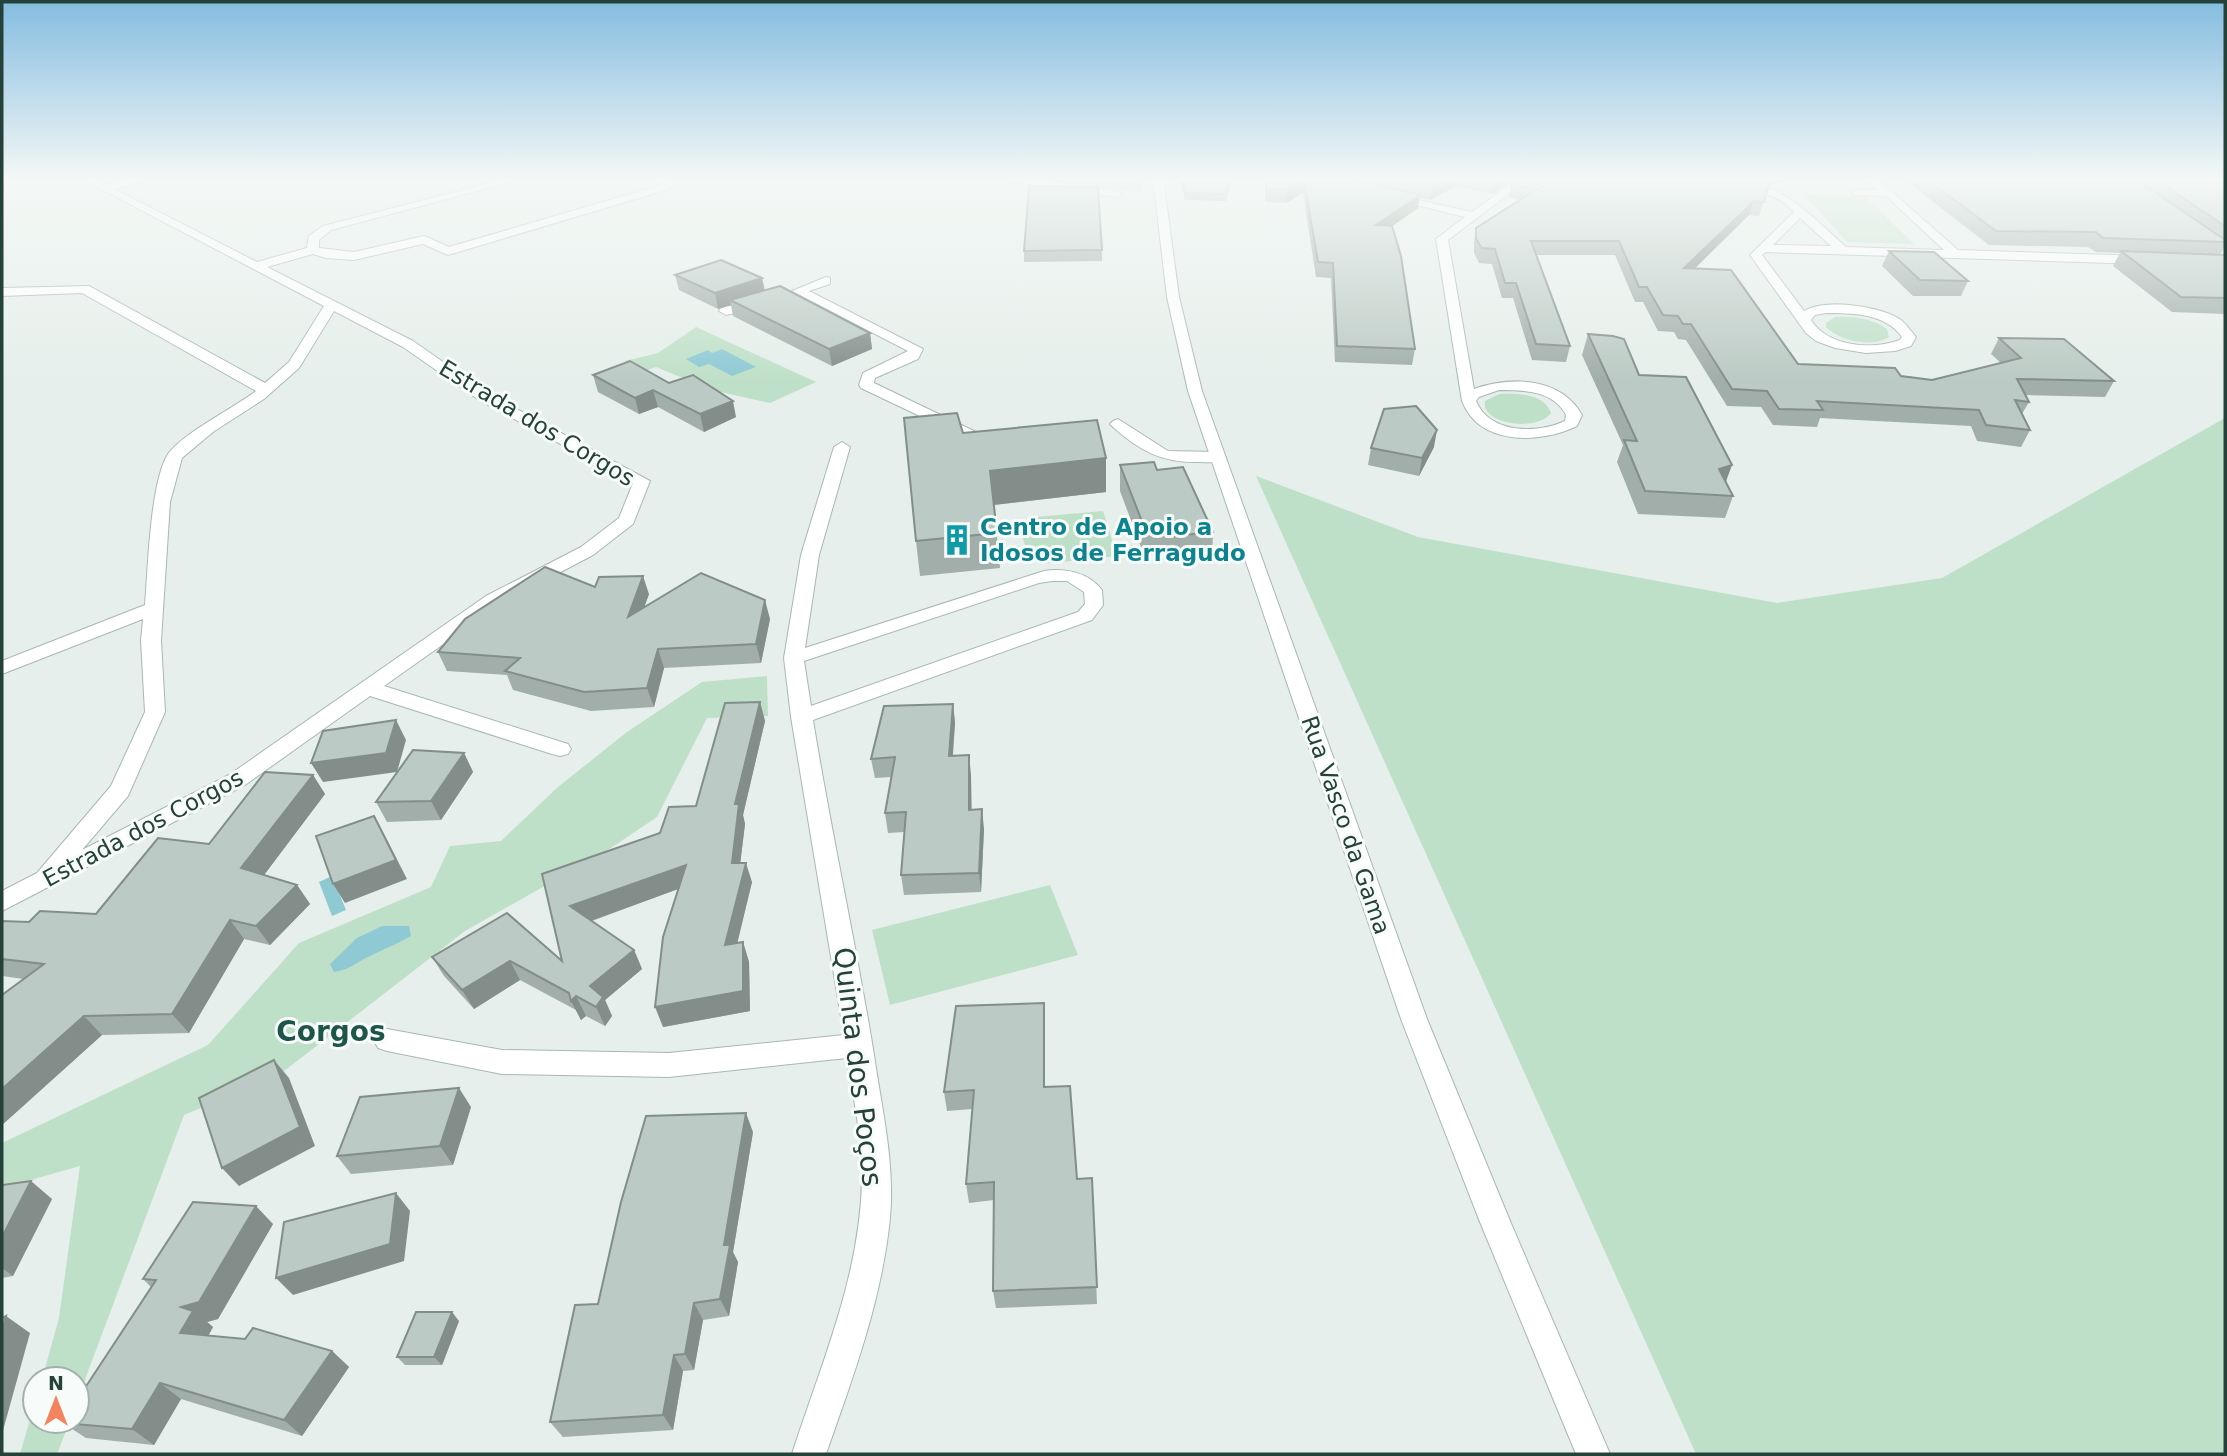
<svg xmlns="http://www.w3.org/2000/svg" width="2227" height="1456" font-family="'DejaVu Sans',sans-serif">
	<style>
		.green { fill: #bfe0c8 }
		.water { fill: #8ec9d4 }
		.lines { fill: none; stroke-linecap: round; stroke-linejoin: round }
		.minor-casing { stroke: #a8b8b2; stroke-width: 2 }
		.tertiary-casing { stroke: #a8b8b2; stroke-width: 2 }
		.minor { fill: #fff; fill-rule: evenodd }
		.tertiary { fill: #fff; fill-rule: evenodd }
		.wall { fill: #a1aea9 }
		.shaded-wall { fill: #838d89 }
		.building { fill: #bbcac4; stroke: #838d89; stroke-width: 2 }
		.labels { text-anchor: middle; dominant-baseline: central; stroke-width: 6; stroke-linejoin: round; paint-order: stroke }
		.street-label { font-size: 23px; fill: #24423a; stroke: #f7fbf9 }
		.culture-label { font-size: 23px; font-weight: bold; fill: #0d838f; stroke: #f7fbf9; text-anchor: start }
		.near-neighbourhood-label { font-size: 28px; font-weight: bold; fill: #1f5548; stroke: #f7fbf9 }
		.near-street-label { font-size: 28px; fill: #24423a; stroke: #f7fbf9 }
	</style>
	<rect width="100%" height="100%" fill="#e6efeb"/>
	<g class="green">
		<polygon points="1025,178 1140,178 1142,192"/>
		<polygon points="1804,194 1865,196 1914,244 1847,242"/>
		<path d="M 1835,317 C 1853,316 1872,318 1887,329 L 1889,337 C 1872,348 1840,341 1826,327 L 1826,323 Z"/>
		<polygon points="696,327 816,382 770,403 712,390 656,367 639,373 625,361 658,353"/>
		<path d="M 1499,394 C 1516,393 1544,393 1551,413 C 1538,432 1480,425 1485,401 Z"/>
		<polygon points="2225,418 2225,1454 1696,1454 1256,476 1418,537 1777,603 1942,578"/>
		<polygon points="1103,511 1117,556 1042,564 1029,558 1020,529 1036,517"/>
		<polygon points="767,676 768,716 707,718 657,817 608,850 465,931 279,1075 184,1115 77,1401 77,1379 42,1379 59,1318 80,1166 2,1188 2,1143 208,1045 299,943 431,887 450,846 501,841 558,787 627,732 702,682"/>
		<polygon points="1050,885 1078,955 890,1005 872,930"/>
		<polygon points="35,1402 35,1421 70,1421 57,1454 20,1454"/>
	</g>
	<g class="water">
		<polygon points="722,349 756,367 732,376 709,364 699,367 686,359 708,350 712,353"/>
		<polygon points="332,876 346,910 332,916 319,882"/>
		<path d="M 382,926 L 409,926 L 411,936 C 397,944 384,949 370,956 C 357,962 349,970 334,972 L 330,964 L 357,938 Z"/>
	</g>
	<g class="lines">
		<defs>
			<g id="minor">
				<path d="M 80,178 L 92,178 L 106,184 L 134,178 L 151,178 L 150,180 L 114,189 L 257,262 L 307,248 L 309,236 L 323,226 L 510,178 L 526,178 L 331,230 L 319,240 L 319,248 L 354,252 L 424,236 L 449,247 L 661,185 L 649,178 L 663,178 L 676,183 L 676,187 L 448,255 L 423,244 L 354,260 L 326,258 L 313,254 L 267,267 L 413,341 L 489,394 L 650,481 L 633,524 L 593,555 L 500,604 L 384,686 L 568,744 L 571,749 L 568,754 L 560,756 L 552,754 L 370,696 L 245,785 L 2,911 L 2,891 L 37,873 L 111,786 L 145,712 L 141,641 L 143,619 L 2,674 L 2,661 L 145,605 C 148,569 150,483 168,454 C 183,433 234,408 256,391 L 82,293 L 2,296 L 2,288 L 89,286 L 265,383 L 289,362 L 324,306 ZM 334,311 L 403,347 L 479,400 L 633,483 L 619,518 L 581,547 L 486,596 L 229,775 L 82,850 L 128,796 L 165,712 L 161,641 L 170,502 L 182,458 L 213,432 L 264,399 L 299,368 Z"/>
				<polygon points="1003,178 1027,178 1117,191 1122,194 1117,197 1008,181"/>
				<path d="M 1519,178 L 1530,178 L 1448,240 L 1474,389 C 1511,376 1561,377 1582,415 L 1577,426 C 1540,444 1479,446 1462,401 L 1436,239 L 1465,217 L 1384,197 L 1390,194 L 1472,212 ZM 1499,390 C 1523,390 1553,390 1566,415 L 1565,421 C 1537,434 1490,434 1476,401 L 1479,397 Z"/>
				<path d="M 1710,178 C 1773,174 1803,208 1846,247 L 1944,250 L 1886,196 L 1853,195 L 1852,193 L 1857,190 L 1878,190 L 1865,178 L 1876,178 L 1958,250 L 2144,256 L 2150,260 L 2144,264 L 1766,252 L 1762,255 L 1804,311 C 1826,298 1881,306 1901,320 C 1907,325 1911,331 1916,337 L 1911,346 L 1895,351 L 1866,353 L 1835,348 L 1816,341 L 1806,333 L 1750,255 L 1794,212 L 1782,201 L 1763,192 ZM 1800,218 L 1831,246 L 1773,245 ZM 1826,313 C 1852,313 1885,313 1902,337 L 1900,340 C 1872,350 1828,347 1811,320 L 1815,315 Z"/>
				<polygon points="826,277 830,278 830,284 809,291 923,349 918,359 875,378 874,383 978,433 981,436 978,439 968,439 861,388 859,385 863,373 908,351 792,291"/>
				<polygon points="760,299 765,300 765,306 726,315 719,311 721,308"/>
				<path d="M 1118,419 L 1168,451 L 1218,452 L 1226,457 C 1219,464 1209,462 1199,462 C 1162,463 1140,451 1113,427 L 1110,424 L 1113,421 Z"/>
				<path d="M 842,442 L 850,447 L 819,555 L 805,648 L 1044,571 C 1065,568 1088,572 1102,590 L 1103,605 L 1092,620 L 813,720 C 831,832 856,943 874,1055 C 882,1110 895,1163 890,1218 C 882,1300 853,1377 826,1454 L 792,1454 C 821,1364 860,1277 862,1180 C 863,1139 853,1098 847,1058 L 669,1077 L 502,1074 L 387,1051 L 378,1048 L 374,1040 L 378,1032 L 387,1029 L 502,1050 L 669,1053 L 844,1035 L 791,717 L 784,658 L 801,555 L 834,447 ZM 1052,581 L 1067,581 L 1084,592 L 1085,604 L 1078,612 L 811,706 L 804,661 L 1039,583 Z"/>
			</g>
			<polygon id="tertiary" points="1153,178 1163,178 1179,297 1202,391 1427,1019 1510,1221 1610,1454 1576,1454 1480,1222 1401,1019 1188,391 1167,297"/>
		</defs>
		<use href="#minor" class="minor-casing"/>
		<use href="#tertiary" class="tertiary-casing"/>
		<use href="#minor" class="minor"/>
		<use href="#tertiary" class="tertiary"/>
	</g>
	<g class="wall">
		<polygon points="1180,178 1231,178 1226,201 1185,200"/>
		<polygon points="1265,178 1515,178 1493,194 1456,186 1430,200 1419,198 1418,208 1392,226 1415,349 1412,365 1335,362 1331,278 1316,277 1303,193 1286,203 1265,202"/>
		<polygon points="1520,178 1801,178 1769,185 1759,216 1749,215 1695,268 1798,364 1932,380 2001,363 1991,354 1999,338 2114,381 2105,397 2026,395 2029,402 2022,414 2030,430 2021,447 1977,441 1971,426 1820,418 1817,427 1773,425 1761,407 1727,406 1686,340 1678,339 1674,332 1658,331 1643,302 1635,302 1615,255 1536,255 1570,346 1566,362 1532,360 1513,298 1502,298 1492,264 1479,263 1474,253 1474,242 1476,228 1520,200 1509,197 1511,184"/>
		<polygon points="1902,178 2225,178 2225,246 2220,255 2225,255 2225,314 2172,312 2113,266 2120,253 2096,252 2088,247 1989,245"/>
		<polygon points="1102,250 1102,261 1024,262 1024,251"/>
		<polygon points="1889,251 1968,281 1961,296 1913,296 1882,266"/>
		<polygon points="675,275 762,278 765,290 870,333 872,349 832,366 733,316 731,305 718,309 679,290"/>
		<polygon points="1588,334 1639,375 1726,481 1733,496 1725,518 1638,514 1617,462 1623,445 1582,355"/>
		<polygon points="593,375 669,383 736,417 704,432 658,407 639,414 598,392"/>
		<polygon points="963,433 1106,458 1106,492 994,505 1000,568 920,576 916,541"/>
		<polygon points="1434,447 1419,476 1368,465 1371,448"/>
		<polygon points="1120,465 1157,470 1213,532 1212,559 1174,563 1169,553 1144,555 1120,491"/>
		<polygon points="595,587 649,594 644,607 770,619 761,663 664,668 654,707 591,711 513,690 507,675 447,671 438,652"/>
		<polygon points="760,702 765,721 743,815 745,824 740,863 752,882 737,943 743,942 749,962 750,1011 663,1027 678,889 592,921 634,950 642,969 605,1000 612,1016 605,1026 586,1016 581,1020 576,1010 520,980 474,1009 444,976 432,957 562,961 542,874 660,833 696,806"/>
		<polygon points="953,704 955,723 953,756 971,775 971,810 984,829 981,892 904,895 901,875 904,832 888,833 885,813 891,777 875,778 871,759"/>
		<polygon points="464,753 473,772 441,820 387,822 376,802"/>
		<polygon points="313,775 325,794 264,875 297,885 310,904 270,945 244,939 189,1033 102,1035 2,1125 2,995 24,979 2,976 2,921 29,922 96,914 209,844"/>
		<polygon points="1044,1003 1045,1022 1045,1087 1077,1179 1092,1178 1097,1304 996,1308 993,1291 994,1200 969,1203 966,1184 972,1109 947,1111 944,1092"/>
		<polygon points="471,1107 453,1165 351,1174 337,1156"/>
		<polygon points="753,1132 733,1252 738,1262 729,1316 703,1320 694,1370 683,1371 673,1430 563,1437 550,1422 598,1304"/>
		<polygon points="2,1185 52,1199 13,1276 2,1278"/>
		<polygon points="273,1224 218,1319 207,1322 213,1327 208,1336 332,1351 349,1367 302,1436 181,1399 154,1445 86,1438 63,1423 151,1287 143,1279"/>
		<polygon points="459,1321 442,1365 405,1365 397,1357"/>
	</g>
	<g class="shaded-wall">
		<polygon points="1449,178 1458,178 1456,186 1430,200 1433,186"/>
		<polygon points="1499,178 1515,178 1493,194 1495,180"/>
		<polygon points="1772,178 1801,178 1770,185"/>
		<polygon points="1304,180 1303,193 1286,203 1287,189"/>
		<polygon points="1420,195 1418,208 1374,239 1376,225"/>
		<polygon points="1754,201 1749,215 1680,283 1684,268"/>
		<polygon points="762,278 765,294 730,300 731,305 718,309 715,293"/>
		<polygon points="870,333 872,349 832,366 829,349"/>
		<polygon points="653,390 658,407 639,414 635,398"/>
		<polygon points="733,401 736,417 704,432 700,414"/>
		<polygon points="1437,430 1434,447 1419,476 1422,458"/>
		<polygon points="1106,458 1106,492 993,505 990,471"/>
		<polygon points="1732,465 1724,487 1719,469"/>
		<polygon points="643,576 649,594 634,636 628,617"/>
		<polygon points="765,600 770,619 761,663 756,644"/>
		<polygon points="658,649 664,668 654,707 647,688"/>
		<polygon points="760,702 765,721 743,815 745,824 738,882 732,863 735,804"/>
		<polygon points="953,704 955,723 951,775 949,756"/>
		<polygon points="396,720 406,740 397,772 323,782 311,763"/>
		<polygon points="464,753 473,772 441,820 431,801"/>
		<polygon points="969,755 971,775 972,829 969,810"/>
		<polygon points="313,775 325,794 255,887 241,868"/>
		<polygon points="982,809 984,829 981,892 979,873"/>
		<polygon points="374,816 385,836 407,879 345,903 333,884"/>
		<polygon points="746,863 752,882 732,965 725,945"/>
		<polygon points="686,865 692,884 579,925 570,906"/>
		<polygon points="297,885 310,904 270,945 256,926"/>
		<polygon points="230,920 244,939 189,1033 172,1014"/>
		<polygon points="743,942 749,962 750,1011 663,1027 655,1007"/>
		<polygon points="634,950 642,969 605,1000 612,1016 605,1026 596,1007 590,986"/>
		<polygon points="510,961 520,980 474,1009 462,990"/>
		<polygon points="576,996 586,1016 581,1020 571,1001"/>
		<polygon points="1044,1003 1045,1022 1045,1106 1044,1087"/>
		<polygon points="84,1016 102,1035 2,1125 2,1089"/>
		<polygon points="274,1060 289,1078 315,1146 239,1186 222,1168"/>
		<polygon points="459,1088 471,1107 453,1165 440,1146"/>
		<polygon points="746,1113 753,1132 733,1252 738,1262 729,1316 720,1299 724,1245"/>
		<polygon points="31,1181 52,1199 13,1276 2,1268 2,1237"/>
		<polygon points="396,1193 410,1211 404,1261 293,1295 276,1278"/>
		<polygon points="256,1206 273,1224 218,1319 207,1322 213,1327 200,1350 180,1333 181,1307"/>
		<polygon points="694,1303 703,1320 694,1370 685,1354"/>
		<polygon points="452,1312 459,1321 442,1365 434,1357"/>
		<polygon points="6,1316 30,1333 2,1434 2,1331"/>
		<polygon points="332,1351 349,1367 302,1436 284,1420"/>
		<polygon points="674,1355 683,1371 673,1430 663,1415"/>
		<polygon points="160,1383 181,1399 154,1445 132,1429"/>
	</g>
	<g class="building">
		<polygon points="1182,178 1230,178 1227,194 1185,193"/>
		<polygon points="1266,178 1347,178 1420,195 1376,225 1392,226 1401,256 1415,349 1337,346 1333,263 1318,262 1304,180 1287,189 1266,189"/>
		<polygon points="1392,178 1449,178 1433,186"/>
		<polygon points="1483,178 1499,178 1495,180"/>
		<polygon points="1520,178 1752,178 1770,182 1764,202 1754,201 1684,268 1731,270 1798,364 1895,368 1901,376 1932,380 2021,358 1999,338 2064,339 2114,381 2017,379 2029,402 2015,400 2030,430 1986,425 1979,410 1817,401 1823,410 1779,409 1767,391 1732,389 1691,324 1683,324 1678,316 1663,315 1647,287 1639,287 1619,241 1531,241 1570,346 1536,344 1516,283 1505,283 1495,249 1482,248 1476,239 1476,228 1537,189 1511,184"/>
		<polygon points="1925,178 2134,178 2225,240 2225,242 2103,238 2096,232 1996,231"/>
		<polygon points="2153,178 2225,178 2225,226"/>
		<polygon points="1029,186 1098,187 1102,250 1024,251"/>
		<polygon points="1889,251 1934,252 1968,281 1920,280"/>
		<polygon points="2121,251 2225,255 2225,298 2181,297"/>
		<polygon points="721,260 762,278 715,293 675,275"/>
		<polygon points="780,286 870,333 829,349 730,300"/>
		<polygon points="1588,334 1613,336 1624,339 1639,375 1686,377 1732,465 1719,469 1733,496 1645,491 1624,440 1637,441"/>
		<polygon points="630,361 669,383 693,375 733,401 700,414 653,390 635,398 593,375"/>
		<polygon points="1416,406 1437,430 1422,458 1371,448 1384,409"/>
		<polygon points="957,413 963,433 1097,420 1106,458 990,471 997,533 916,541 904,418"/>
		<polygon points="1154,462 1157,470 1183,467 1213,532 1175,536 1170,526 1145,529 1120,465"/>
		<polygon points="545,567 595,587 599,577 643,576 628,617 701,573 765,600 756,644 658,649 647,688 584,692 505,671 520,658 438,652 465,619"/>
		<polygon points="760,702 735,804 739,804 732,863 746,863 725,945 743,942 743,991 655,1007 663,937 686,865 570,906 634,950 590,986 603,997 596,1007 576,996 571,1001 569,993 510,961 462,990 432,957 507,913 562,961 542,874 660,833 669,807 696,806 725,703"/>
		<polygon points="953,704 949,756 969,755 969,810 982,809 979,873 901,875 906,812 885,813 895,757 871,759 884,706"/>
		<polygon points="396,720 386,753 311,763 323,731"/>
		<polygon points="413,750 464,753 431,801 376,802"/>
		<polygon points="265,772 313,775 241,868 297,885 256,926 230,920 172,1014 84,1016 2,1089 2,995 44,964 2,959 2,921 29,922 40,911 96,914 158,838 209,844"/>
		<polygon points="374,816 396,860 333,884 316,836"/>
		<polygon points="1044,1003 1044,1087 1070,1086 1077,1179 1092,1178 1097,1287 993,1291 994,1182 966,1184 974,1090 944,1092 956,1006"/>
		<polygon points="274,1060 300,1127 222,1168 199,1098"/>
		<polygon points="459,1088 440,1146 337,1156 360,1097"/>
		<polygon points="746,1113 724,1245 730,1245 720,1299 694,1303 685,1354 674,1355 663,1415 550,1422 575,1305 598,1304 621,1202 646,1116"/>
		<polygon points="31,1181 2,1237 2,1185"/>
		<polygon points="396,1193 390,1244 276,1278 284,1222"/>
		<polygon points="193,1202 256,1206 199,1302 181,1307 193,1311 180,1333 245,1339 253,1328 332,1351 284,1420 160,1383 132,1429 63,1423 64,1421 77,1421 77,1400 156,1280 143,1279"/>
		<polygon points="416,1312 452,1312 434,1357 397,1357"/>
		<polygon points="6,1316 2,1331 2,1318"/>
	</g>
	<linearGradient id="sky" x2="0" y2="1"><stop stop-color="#84bce0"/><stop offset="0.47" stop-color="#f4f8f6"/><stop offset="1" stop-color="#f4f8f6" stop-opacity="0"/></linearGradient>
	<rect width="2227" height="381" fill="url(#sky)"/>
	<defs>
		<symbol id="building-bare" viewBox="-9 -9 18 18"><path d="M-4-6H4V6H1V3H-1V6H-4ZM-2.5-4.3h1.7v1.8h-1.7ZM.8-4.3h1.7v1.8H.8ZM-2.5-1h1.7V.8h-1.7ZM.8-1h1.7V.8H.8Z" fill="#0f9aa8" stroke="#f7fbf9" stroke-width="2.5" paint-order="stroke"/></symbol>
	</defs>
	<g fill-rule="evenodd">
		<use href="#building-bare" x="935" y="518" width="44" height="44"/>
	</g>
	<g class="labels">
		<g class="street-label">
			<text transform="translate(537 423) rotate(31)">Estrada dos Corgos</text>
			<text transform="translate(1346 825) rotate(71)">Rua Vasco da Gama</text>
			<text transform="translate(143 828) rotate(-28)">Estrada dos Corgos</text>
		</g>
		<g class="culture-label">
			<text x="980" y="527">Centro de Apoio a<tspan x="980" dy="26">Idosos de Ferragudo</tspan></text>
		</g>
		<g class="near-neighbourhood-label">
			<text x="331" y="1031">Corgos</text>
		</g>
		<g class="near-street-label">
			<text transform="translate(858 1067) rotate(83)">Quinta dos Poços</text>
		</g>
	</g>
	<rect width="2227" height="1456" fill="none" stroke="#24423a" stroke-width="7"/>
	<g transform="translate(56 1400)"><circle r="33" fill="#f7fbf9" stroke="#a3b1ad" stroke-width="2"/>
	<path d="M0-5L12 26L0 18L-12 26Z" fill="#f4845f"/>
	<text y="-10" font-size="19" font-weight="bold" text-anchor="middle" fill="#24423a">N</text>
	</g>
</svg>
